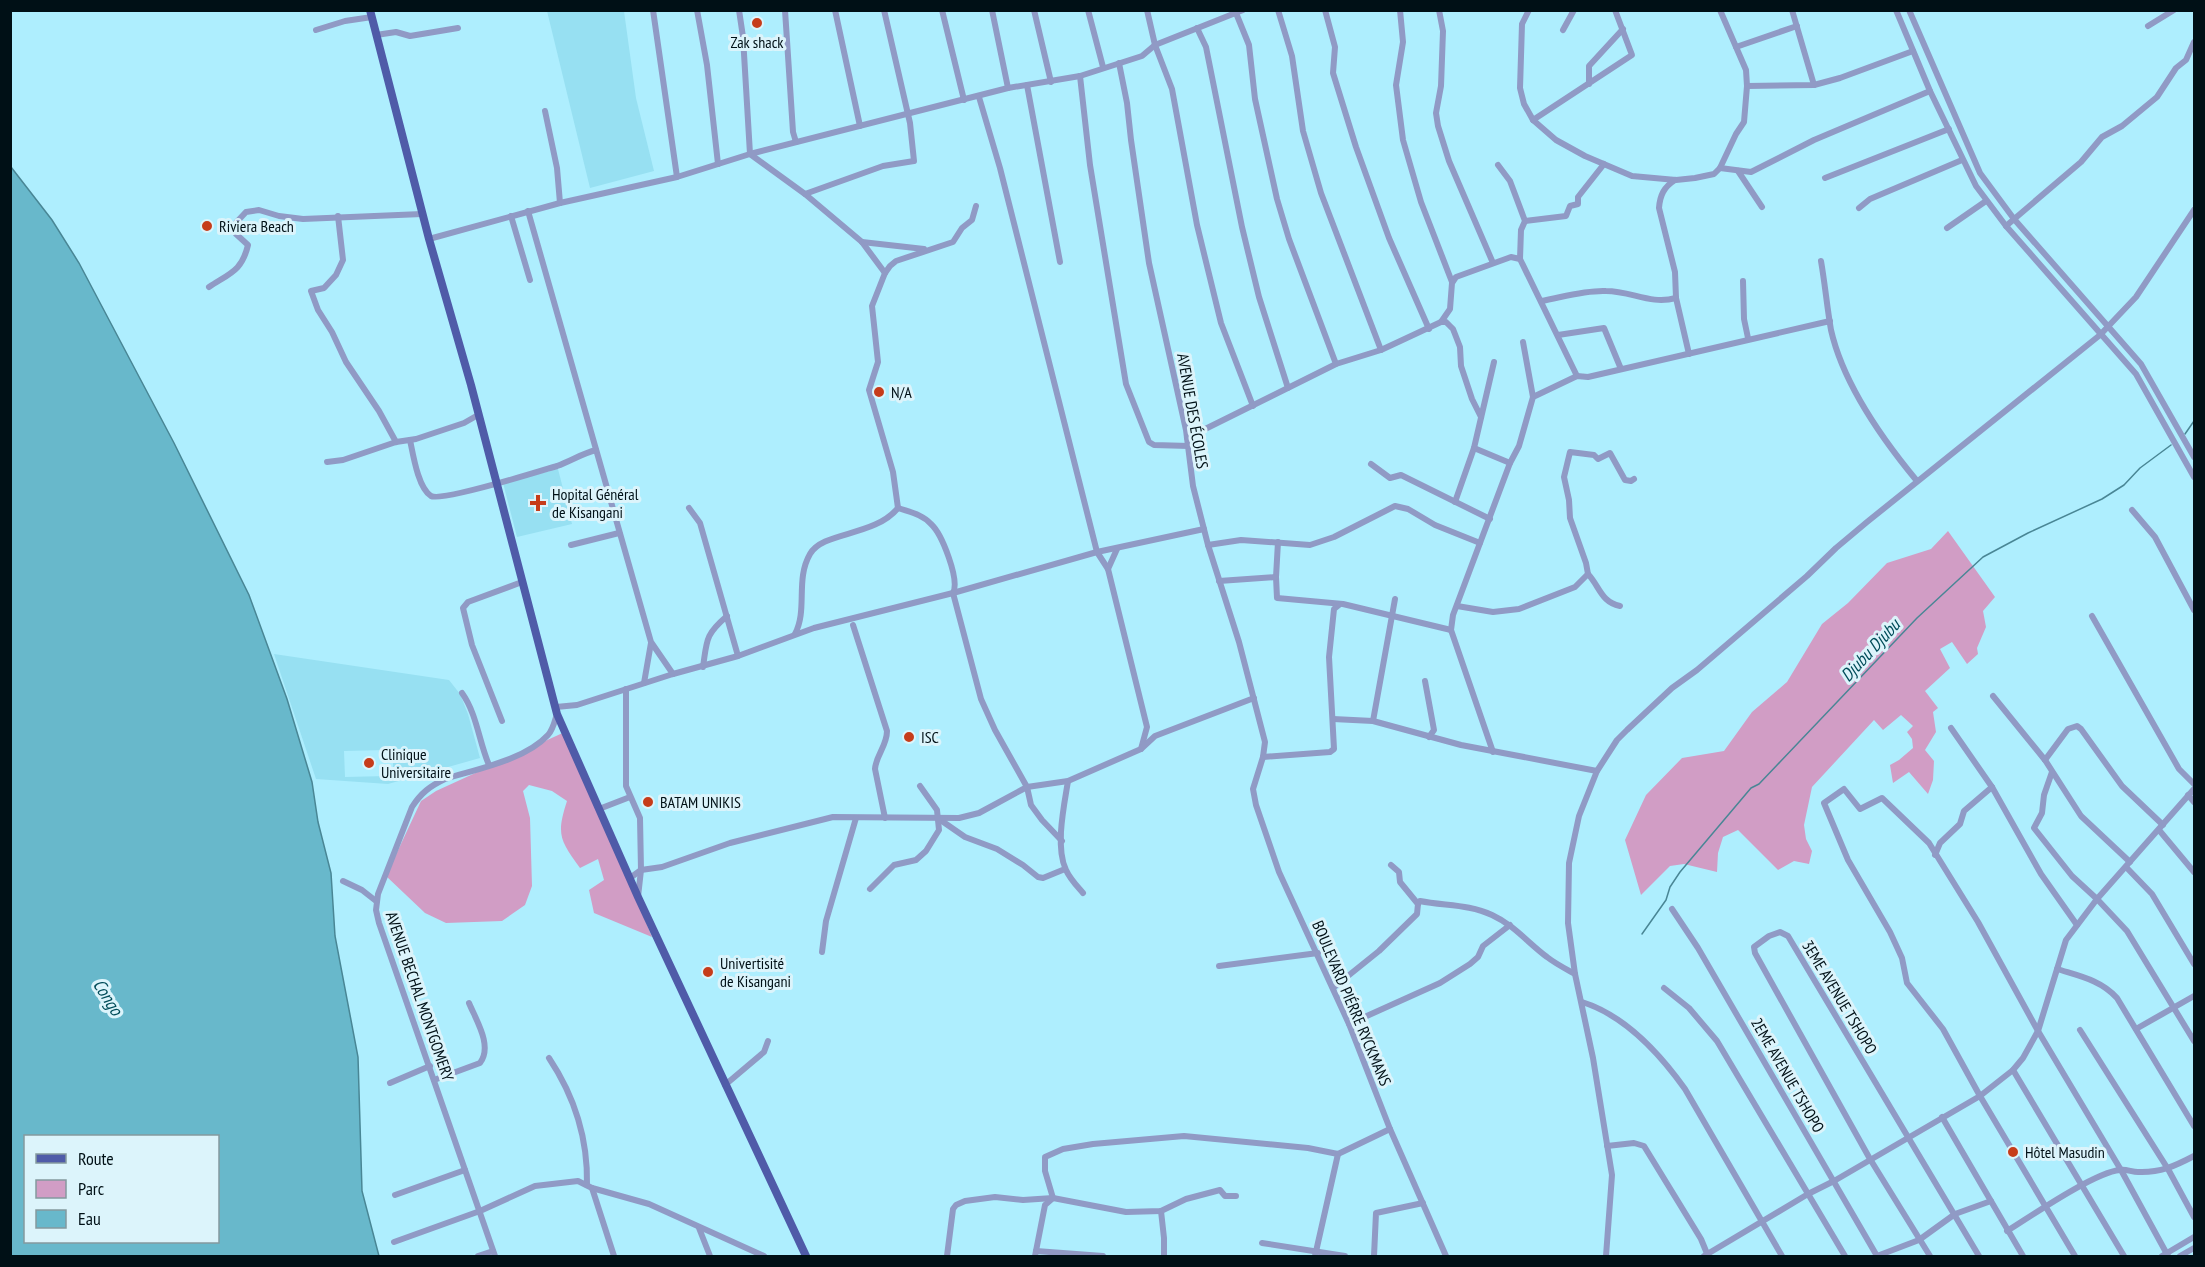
<svg xmlns="http://www.w3.org/2000/svg" width="2205" height="1267" font-family="'PT Sans Narrow',sans-serif">
	<style>
		.built { fill: #97e0f2; fill-rule: evenodd }
		.green { fill: #d19dc5 }
		.water { fill: #68b8cb; stroke: #498695; stroke-width: 1.5; fill-rule: evenodd }
		.lines { fill: none; stroke-linecap: round; stroke-linejoin: round }
		.stream { stroke: #498695; stroke-width: 1.5 }
		.minor { stroke: #909ac5; stroke-width: 6 }
		.major { stroke: #4f5ba8; stroke-width: 8 }
		.poi-dot { fill: #c63c1a; stroke: #dcf4fb; stroke-width: 2 }
		.labels { text-anchor: middle; dominant-baseline: central; stroke-width: 6; stroke-linejoin: round; paint-order: stroke }
		.poi-label { font-size: 16px; fill: #001016; stroke: #dcf4fb; text-anchor: start }
		.street-label { font-size: 16px; fill: #001016; stroke: #dcf4fb }
		.water-label { font-size: 18px; font-style: italic; fill: #004c59; stroke: #dcf4fb }
	</style>
	<rect width="100%" height="100%" fill="#aeeefe"/>
	<g class="built">
		<polygon points="547,11 624,11 636,98 654,171 590,188"/>
		<polygon points="558,469 572,524 517,537 503,483"/>
		<path d="M 274,654 L 449,680 L 460,694 L 468,714 L 480,758 L 388,784 L 316,779 ZM 386,750 L 387,752 L 393,752 L 393,773 L 387,774 L 387,776 L 345,777 L 344,751 Z"/>
	</g>
	<g class="green">
		<polygon points="1948,531 1995,597 1983,611 1986,627 1977,648 1978,654 1967,664 1952,642 1940,649 1950,668 1925,691 1938,708 1933,712 1936,732 1925,750 1934,761 1933,780 1928,794 1909,772 1893,783 1890,765 1899,760 1913,748 1912,739 1907,732 1913,726 1901,715 1883,730 1874,720 1812,787 1804,825 1806,839 1812,851 1809,864 1794,861 1778,870 1738,830 1723,837 1718,853 1717,872 1684,864 1670,866 1641,895 1625,840 1646,795 1682,758 1724,751 1752,712 1787,682 1822,624 1848,603 1887,563 1931,549"/>
		<path d="M 567,731 L 652,937 L 594,913 L 589,890 L 604,880 L 598,859 L 580,868 C 560,840 556,835 567,801 L 552,791 L 529,785 L 523,791 L 530,818 L 532,886 L 525,905 L 502,921 L 446,923 L 425,913 L 386,876 L 421,801 L 436,791 Z"/>
	</g>
	<path class="water" d="M 11,167 L 52,220 L 79,263 L 174,443 L 249,595 L 287,699 L 312,782 L 318,822 L 331,873 L 335,936 L 358,1057 L 362,1191 L 379,1256 L 11,1256 ZM 26,1136 L 218,1136 L 218,1242 L 26,1242 Z"/>
	<g class="lines">
		<g class="stream">
			<polyline points="2185,434 2194,421"/>
			<polyline points="1642,934 1666,900 1670,887 1680,872 1751,788 1759,784 1917,618 1983,557 2028,533 2102,499 2124,485 2140,468 2171,445"/>
		</g>
		<g class="minor">
			<polyline points="653,10 677,177"/>
			<polyline points="697,10 707,65 718,164"/>
			<polyline points="739,10 743,37 750,154 805,194 862,242 885,273"/>
			<polyline points="785,10 793,132 796,142"/>
			<polyline points="835,10 860,126"/>
			<polyline points="942,10 964,100"/>
			<polyline points="992,10 1008,88"/>
			<polyline points="1034,10 1051,82"/>
			<polyline points="1088,10 1103,67"/>
			<polyline points="1147,10 1155,45 1172,89 1197,225 1221,323 1253,406"/>
			<polyline points="1278,10 1292,56 1303,131 1321,193 1381,350"/>
			<polyline points="1325,10 1335,47 1333,73 1356,147 1389,238 1429,329"/>
			<polyline points="1400,10 1403,42 1396,85 1403,140 1421,202 1452,282"/>
			<polyline points="1439,10 1443,31 1441,86 1436,113 1438,126 1449,161 1493,263"/>
			<polyline points="1529,10 1522,24 1520,88 1524,104 1533,120 1556,140 1585,156 1632,176 1676,180 1695,178 1714,174 1720,168 1736,134 1744,122 1747,86 1746,70 1720,10"/>
			<polyline points="1792,10 1814,85"/>
			<polyline points="1896,10 1930,91 1976,186 2006,226 2136,374 2194,477"/>
			<polyline points="1909,10 1980,173 2014,219 2141,364 2194,457"/>
			<polyline points="1236,13 1249,45 1255,99 1277,199 1289,239 1336,364"/>
			<polyline points="2148,26 2174,10"/>
			<polyline points="1197,28 1206,47 1242,227 1259,297 1288,388"/>
			<polyline points="316,30 345,21 372,17"/>
			<polyline points="1563,30 1574,10"/>
			<polyline points="376,35 396,32 410,36 458,28"/>
			<polyline points="1736,47 1797,26"/>
			<polyline points="1119,63 1127,103 1131,140 1149,263 1186,430 1193,486 1208,545 1239,642 1265,742 1263,757 1253,789 1256,805 1279,872 1349,1024 1390,1129 1446,1256"/>
			<polyline points="1080,76 1090,165 1126,384 1149,442 1154,445 1189,446"/>
			<polyline points="1589,84 1589,66 1623,29"/>
			<polyline points="1027,85 1060,262"/>
			<polyline points="1747,86 1814,85 1840,78 1913,51"/>
			<polyline points="979,97 1000,168 1097,552 1108,569 1147,727 1141,749"/>
			<polyline points="545,111 557,168 560,203"/>
			<polyline points="1533,120 1632,55 1615,10"/>
			<polyline points="1498,165 1510,181 1525,221 1521,230 1520,259 1577,376"/>
			<polyline points="1720,168 1751,172 1814,140 1930,91"/>
			<polyline points="1738,171 1762,207"/>
			<polyline points="1825,178 1949,129"/>
			<path d="M 1675,180 C 1664,187 1660,195 1659,208 L 1675,272 L 1676,298 L 1689,354"/>
			<polyline points="805,194 883,166 914,161 910,123 884,10"/>
			<polyline points="1859,208 1870,199 1962,160"/>
			<polyline points="528,211 651,642 673,674"/>
			<polyline points="338,216 343,260 336,275 324,288 311,291 318,310 332,332 346,362 379,411 396,442"/>
			<polyline points="511,216 530,280"/>
			<polyline points="1525,221 1566,216 1570,206 1578,204 1578,197 1604,164"/>
			<polyline points="2006,226 2081,162 2102,137 2122,126 2157,97 2176,68 2186,60 2194,42"/>
			<polyline points="1947,228 1986,201"/>
			<polyline points="429,239 560,203 677,177 750,154 1008,88 1080,76 1142,56 1155,45 1243,10"/>
			<polyline points="862,242 924,249"/>
			<path d="M 1821,261 C 1825,284 1827,307 1831,330 C 1843,383 1883,440 1917,481"/>
			<polyline points="1743,281 1744,319 1748,338"/>
			<path d="M 209,287 C 230,273 242,271 248,245 L 236,234 L 232,227 L 246,212 L 259,210 L 279,216 L 303,219 L 422,214"/>
			<path d="M 1541,301 C 1563,297 1585,290 1606,291 C 1632,291 1650,305 1676,298"/>
			<polyline points="1441,322 1446,322 1453,329 1460,347 1461,366 1472,399 1481,417"/>
			<polyline points="1558,335 1604,328 1621,369"/>
			<polyline points="1523,342 1533,397"/>
			<polyline points="1187,438 1336,364 1381,350 1441,322 1450,309 1452,283 1456,277 1511,257 1520,259"/>
			<path d="M 410,440 C 413,454 418,488 431,496 C 442,502 540,471 557,466 C 571,461 583,453 596,450"/>
			<polyline points="1474,448 1510,463"/>
			<polyline points="327,462 343,460 396,442 416,439 464,423 478,415"/>
			<polyline points="1371,464 1390,478 1401,475 1490,519"/>
			<polyline points="1455,502 1474,448 1494,362"/>
			<polyline points="689,508 700,523 738,656"/>
			<path d="M 898,508 C 909,512 922,514 931,524 C 942,534 960,580 953,593 L 981,699 L 995,730 L 1027,787 L 1031,805 L 1042,820 L 1062,841"/>
			<polyline points="2132,510 2155,537 2194,610"/>
			<polyline points="1278,542 1276,577 1277,598 1343,604 1451,630"/>
			<polyline points="571,545 619,533"/>
			<polyline points="1208,545 1241,540 1310,545 1334,537 1395,506 1408,509 1435,525 1480,543"/>
			<polyline points="1108,569 1117,549"/>
			<polyline points="1588,574 1586,563 1570,518 1569,500 1564,477 1570,452 1594,455 1598,459 1610,453 1625,480 1631,481 1634,479"/>
			<polyline points="1219,581 1276,577"/>
			<path d="M 1457,606 L 1493,612 L 1519,609 L 1575,587 L 1588,574 C 1600,587 1601,602 1620,606"/>
			<polyline points="2092,616 2179,769 2194,784"/>
			<path d="M 853,625 L 887,731 C 887,746 876,755 875,769 L 885,818"/>
			<path d="M 795,634 C 808,609 795,580 810,554 C 823,531 874,537 898,508 L 893,472 L 869,390 L 878,362 L 872,306 L 885,273 L 890,266 L 896,261 L 953,242 L 962,228 L 972,220 L 976,206"/>
			<path d="M 703,667 C 707,640 705,635 727,616"/>
			<polyline points="1425,681 1434,730 1429,737"/>
			<polyline points="644,683 651,643"/>
			<polyline points="626,689 626,786 640,818 641,870 638,897"/>
			<path d="M 462,693 C 477,714 479,742 489,765"/>
			<polyline points="1993,696 2045,760 2081,816 2130,862"/>
			<polyline points="556,707 577,705 673,674 738,656 814,628 953,593 1097,552 1204,529"/>
			<polyline points="1333,719 1373,721 1461,745 1597,771"/>
			<polyline points="502,721 472,645 463,608 468,602 522,582"/>
			<polyline points="1373,721 1395,599"/>
			<polyline points="1951,728 1992,787 2041,874 2077,925"/>
			<polyline points="1493,752 1451,630 1453,615 1510,463 1519,446 1533,397 1577,376 1588,377 1830,321"/>
			<polyline points="1263,757 1330,752 1334,749 1329,657 1334,609 1339,605"/>
			<polyline points="2045,760 2068,729 2077,726 2081,729 2122,786 2163,825"/>
			<polyline points="2052,772 2044,795 2042,813 2034,828 2072,876 2097,899 2127,931 2194,1041"/>
			<path d="M 1068,781 C 1064,806 1055,847 1066,870 C 1070,879 1077,886 1083,893"/>
			<polyline points="2188,795 2194,802"/>
			<polyline points="599,809 630,797"/>
			<polyline points="939,819 965,837 997,849 1023,865 1038,877 1043,878 1065,869"/>
			<polyline points="2159,830 2194,872"/>
			<polyline points="1935,855 1940,843 1960,824 1964,811 1992,787"/>
			<polyline points="2126,867 2152,894 2194,964"/>
			<polyline points="630,878 641,870 662,867 730,843 833,817 959,818 979,813 1027,787 1068,781 1141,749 1155,736 1254,698"/>
			<polyline points="343,881 362,890 376,901"/>
			<polyline points="870,889 894,865 916,860 926,851 939,830 937,810 920,786"/>
			<path d="M 1418,904 L 1420,901 C 1444,906 1469,904 1492,915 C 1514,925 1528,943 1547,957 C 1556,964 1566,969 1575,974"/>
			<polyline points="1672,909 1698,948 1877,1256"/>
			<polyline points="822,952 826,921 856,818"/>
			<polyline points="1219,966 1318,953"/>
			<path d="M 2057,969 C 2079,976 2101,980 2117,998 L 2194,1126"/>
			<polyline points="1333,988 1379,951 1417,914 1418,904 1400,882 1399,872 1391,865"/>
			<polyline points="1664,988 1689,1008 1717,1041 1845,1256"/>
			<path d="M 1582,1002 C 1624,1015 1660,1054 1685,1089 L 1782,1256"/>
			<polyline points="1349,1024 1440,983 1470,964 1478,957 1483,946 1510,925"/>
			<polyline points="2136,1029 2194,996"/>
			<polyline points="2080,1030 2168,1169 2194,1217"/>
			<path d="M 549,1058 C 575,1097 588,1138 587,1185"/>
			<polyline points="2013,1070 2124,1256"/>
			<path d="M 434,1080 L 480,1063 C 493,1046 476,1020 469,1003"/>
			<polyline points="390,1083 430,1066"/>
			<polyline points="725,1085 764,1052 768,1041"/>
			<polyline points="1942,1117 2023,1256"/>
			<polyline points="1607,1146 1634,1143 1644,1146 1701,1239 1708,1256"/>
			<polyline points="592,1188 614,1256"/>
			<polyline points="395,1195 465,1170"/>
			<polyline points="1053,1198 1045,1171 1045,1157 1063,1149 1093,1144 1184,1136 1308,1148 1338,1154 1390,1129"/>
			<polyline points="1161,1211 1164,1238 1164,1256"/>
			<polyline points="699,1228 710,1256"/>
			<path d="M 2007,1231 C 2031,1216 2095,1172 2120,1170 C 2126,1169 2132,1172 2138,1172 C 2160,1173 2175,1166 2194,1156"/>
			<polyline points="394,1242 480,1211 535,1186 578,1181 592,1188 649,1204 764,1256"/>
			<polyline points="1262,1243 1345,1256"/>
			<polyline points="1036,1251 1103,1256"/>
			<polyline points="478,1256 493,1251"/>
			<path d="M 495,1256 L 379,923 L 376,910 L 378,894 L 412,807 C 421,793 430,786 445,779 C 477,769 525,760 548,735 C 553,730 555,720 557,714"/>
			<polyline points="947,1256 953,1209 956,1205 965,1201 995,1197 1023,1200 1053,1198 1126,1212 1161,1211 1186,1199 1220,1190 1225,1196 1236,1196"/>
			<polyline points="1035,1256 1045,1205 1053,1198"/>
			<polyline points="1315,1256 1338,1154"/>
			<polyline points="1374,1256 1376,1213 1423,1203"/>
			<polyline points="1606,1256 1612,1175 1593,1058 1575,974 1568,923 1569,863 1579,816 1597,771 1617,740 1627,730 1672,688 1697,670 1807,576 1836,548 1867,522 2100,335 2136,297 2194,210"/>
			<polyline points="1704,1256 1808,1194 1834,1181 1980,1096 2013,1070 2023,1058 2038,1031 2066,940 2097,899 2194,789"/>
			<polyline points="1877,1256 1919,1240 1955,1214 1991,1201"/>
			<polyline points="1930,1256 1870,1159 1755,953 1754,947 1769,936 1780,932 1788,936 1979,1256"/>
			<polyline points="2075,1256 1980,1096 1943,1029 1907,983 1902,958 1890,932 1848,860 1824,803 1844,789 1860,809 1882,798 1929,843 1978,922 2038,1031 2121,1170 2168,1256"/>
			<polyline points="2162,1256 2194,1237"/>
			<polyline points="2180,1256 2194,1248"/>
		</g>
		<polyline class="major" points="370,10 429,239 471,385 557,714 638,897 806,1256"/>
	</g>
	<g class="poi-dot">
		<circle cx="757" cy="23" r="6"/>
		<circle cx="207" cy="226" r="6"/>
		<circle cx="879" cy="392" r="6"/>
		<path d="M535 494h6v6h6v6h-6v6h-6v-6h-6v-6h6z"/>
		<circle cx="909" cy="737" r="6"/>
		<circle cx="369" cy="763" r="6"/>
		<circle cx="648" cy="802" r="6"/>
		<circle cx="708" cy="972" r="6"/>
		<circle cx="2013" cy="1152" r="6"/>
	</g>
	<g class="labels">
		<g class="poi-label">
			<text x="757" y="42" text-anchor="middle">Zak shack</text>
			<text x="219" y="226">Riviera Beach</text>
			<text x="891" y="392">N/A</text>
			<text x="552" y="494">Hopital Général<tspan x="552" dy="18">de Kisangani</tspan></text>
			<text x="921" y="737">ISC</text>
			<text x="381" y="754">Clinique<tspan x="381" dy="18">Universitaire</tspan></text>
			<text x="660" y="802">BATAM UNIKIS</text>
			<text x="720" y="963">Univertisité<tspan x="720" dy="18">de Kisangani</tspan></text>
			<text x="2025" y="1152">Hôtel Masudin</text>
		</g>
		<g class="street-label">
			<text transform="translate(1193 411) rotate(80)">AVENUE DES ÉCOLES</text>
			<text transform="translate(420 996) rotate(71)">AVENUE BECHAL MONTGOMERY</text>
			<text transform="translate(1840 997) rotate(59)">3EME AVENUE TSHOPO</text>
			<text transform="translate(1352 1003) rotate(67)">BOULEVARD PIÉRRE RYCKMANS</text>
			<text transform="translate(1788 1075) rotate(60)">2EME AVENUE TSHOPO</text>
		</g>
		<g class="water-label">
			<text transform="translate(1870 650) rotate(-47)">Djubu Djubu</text>
			<text transform="translate(108 997) rotate(58)">Congo</text>
		</g>
	</g>
	<rect width="2205" height="1267" fill="none" stroke="#001016" stroke-width="24"/>
	<rect x="24" y="1135" width="195" height="108" fill="#dcf4fb" stroke="#84999f" stroke-width="1.5"/>
	<rect x="36" y="1154" width="30" height="9" fill="#4f5ba8" stroke="#84999f" stroke-width="1.5"/>
	<text x="78" y="1165" font-size="18" fill="#001016">Route</text>
	<rect x="36" y="1180" width="30" height="18" fill="#d19dc5" stroke="#84999f" stroke-width="1.5"/>
	<text x="78" y="1195" font-size="18" fill="#001016">Parc</text>
	<rect x="36" y="1210" width="30" height="18" fill="#68b8cb" stroke="#84999f" stroke-width="1.5"/>
	<text x="78" y="1225" font-size="18" fill="#001016">Eau</text>
</svg>
